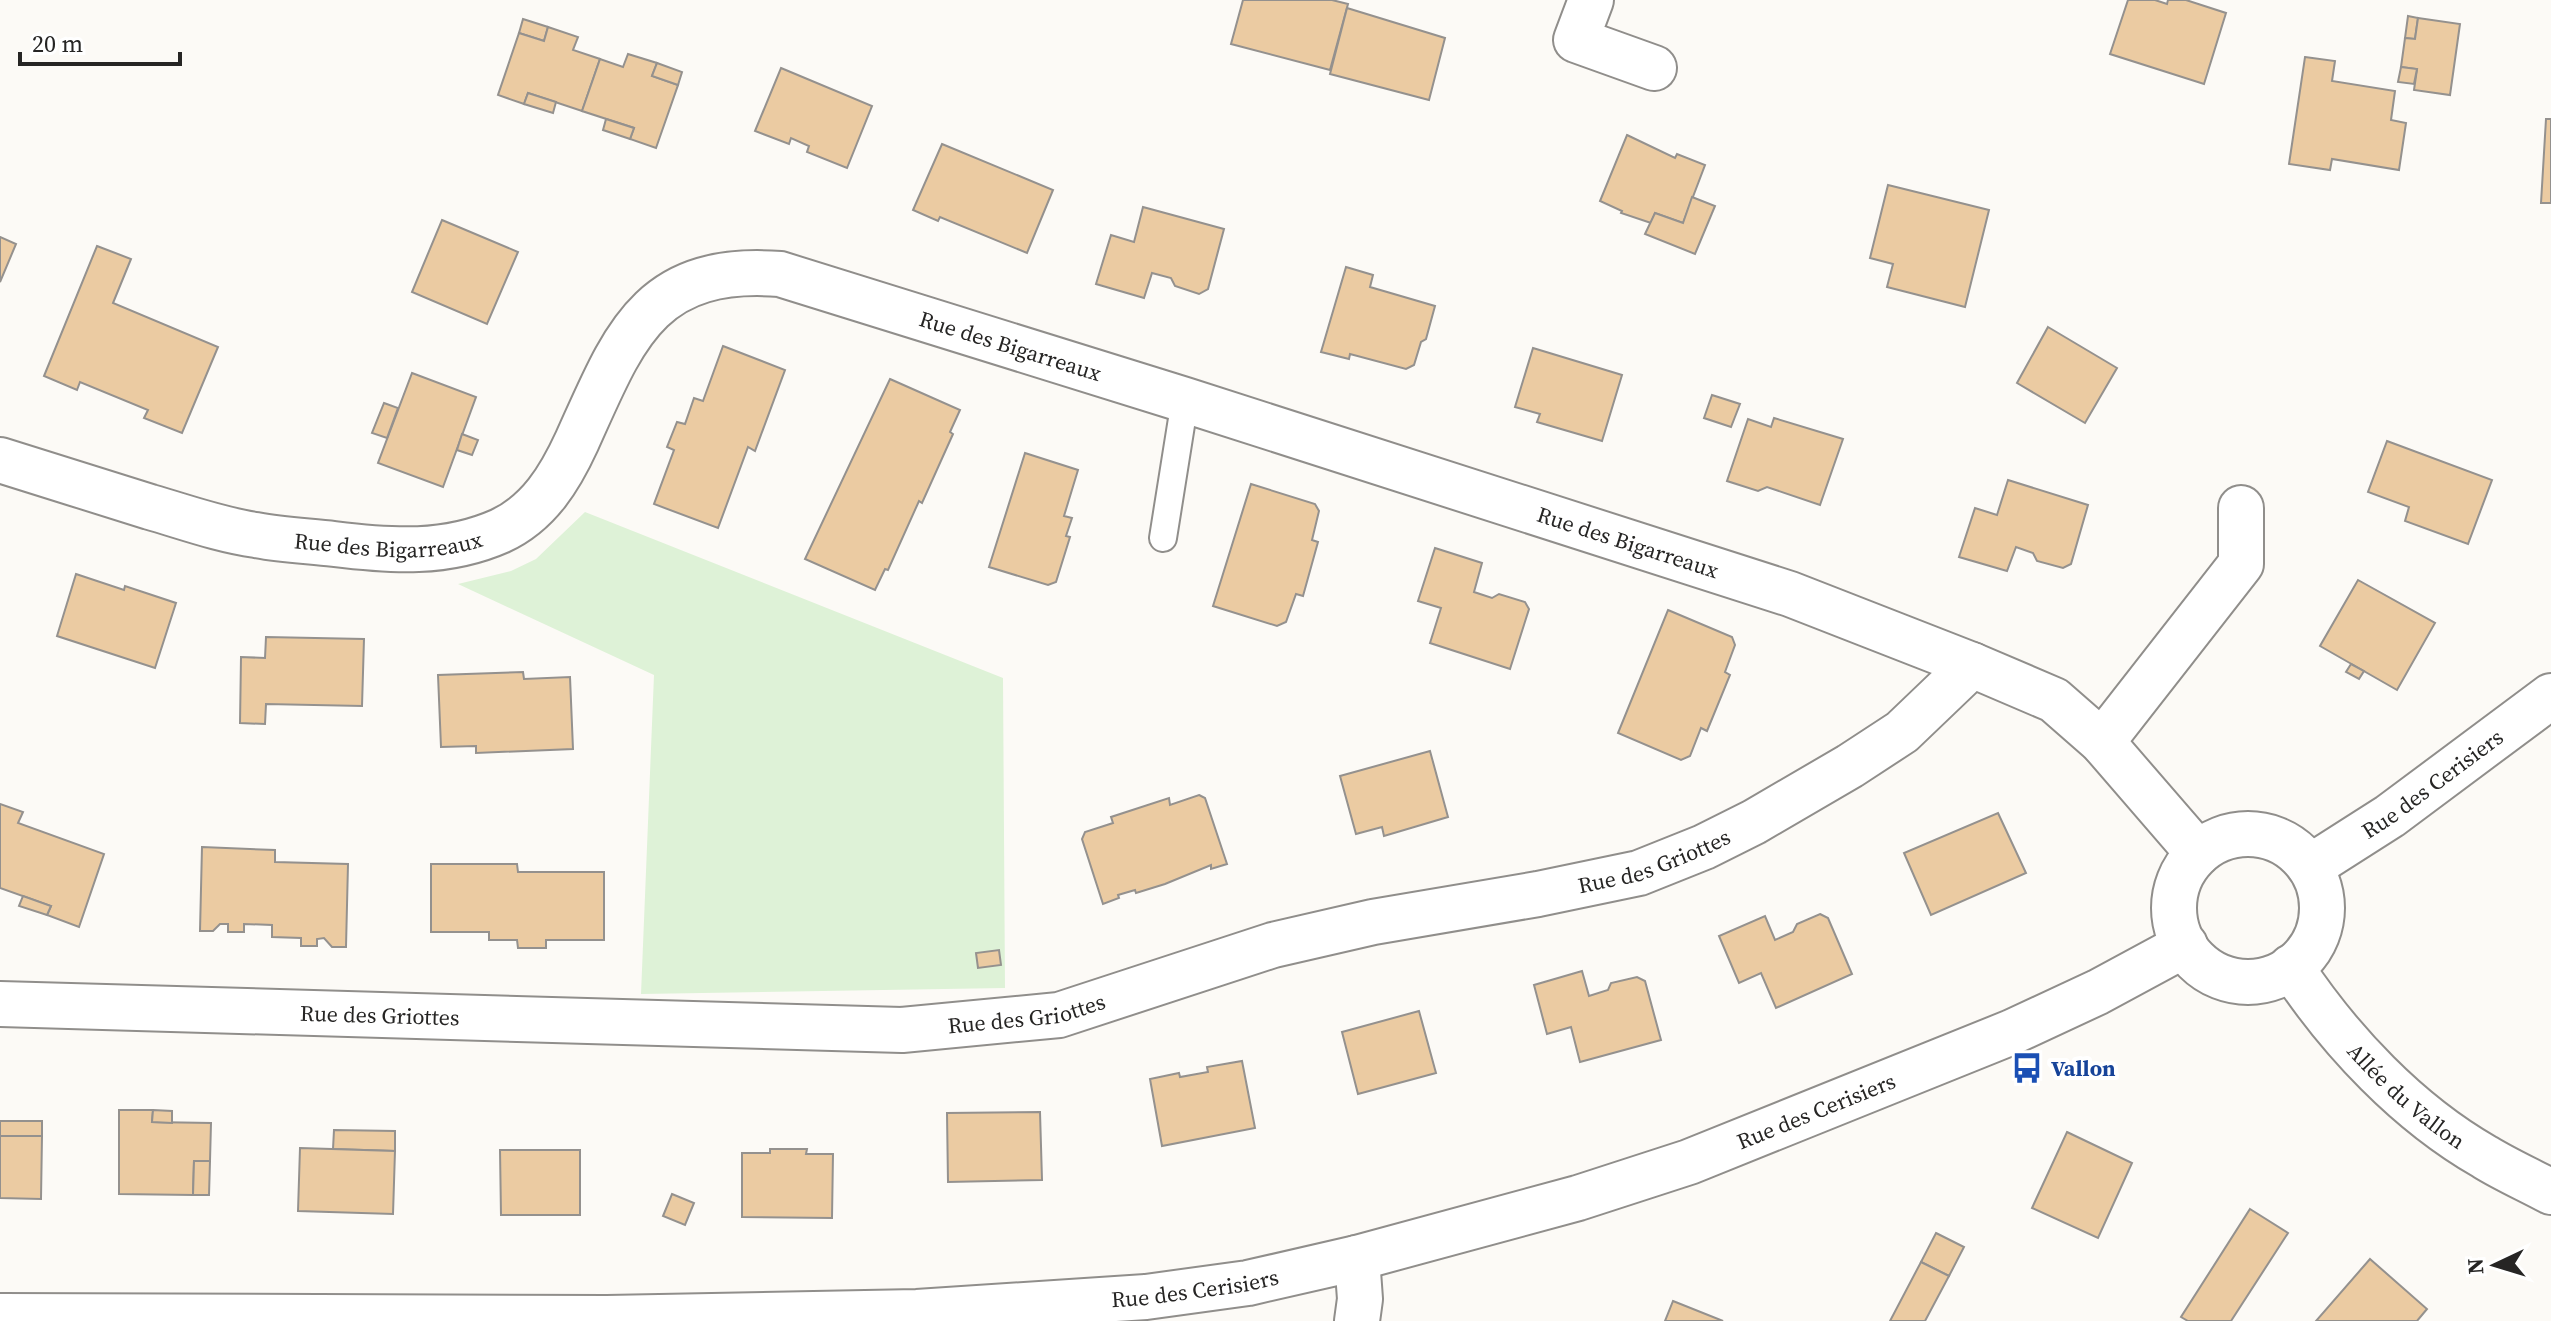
<svg xmlns="http://www.w3.org/2000/svg" width="2551" height="1321" font-family="'Source Serif 4',serif">
	<style>
		.green { fill: #def2d7 }
		.building { fill: #ebcba2; stroke: #94918e; stroke-width: 2 }
		.lines { fill: none; stroke-linecap: round; stroke-linejoin: round }
		.lane-casing { stroke: #908e8b; stroke-width: 30 }
		.street-casing { stroke: #908e8b; stroke-width: 48 }
		.secondary-casing { stroke: #908e8b; stroke-width: 48 }
		.lane { stroke: #fff; stroke-width: 26 }
		.street { stroke: #fff; stroke-width: 44 }
		.secondary { stroke: #fff; stroke-width: 44 }
		.labels { text-anchor: middle; dominant-baseline: central; stroke-width: 8; stroke-linejoin: round; paint-order: stroke }
		.street-label { font-size: 22px; fill: #262524; stroke: #fff }
		.transit-label { font-size: 22px; font-weight: bold; fill: #164399; stroke: #fff; text-anchor: start }
	</style>
	<rect width="100%" height="100%" fill="#fcfaf6"/>
	<polygon class="green" points="585,512 1003,678 1005,988 641,994 654,675 458,584 511,571 536,559"/>
	<g class="building">
		<polygon points="1243,0 1332,0 1348,4 1330,70 1231,44"/>
		<polygon points="2128,0 2155,0 2167,4 2168,0 2186,0 2226,13 2204,84 2110,54"/>
		<polygon points="1347,8 1445,38 1429,100 1330,74"/>
		<polygon points="2408,16 2418,18 2415,39 2405,38"/>
		<polygon points="2418,18 2460,24 2450,95 2414,90 2417,69 2401,67 2405,38 2415,39"/>
		<polygon points="523,19 548,27 544,41 519,33"/>
		<polygon points="548,27 578,37 573,50 600,59 582,111 528,93 524,104 498,95 519,33 544,41"/>
		<polygon points="628,54 657,63 652,76 678,85 656,148 630,139 634,128 582,111 600,59 623,67"/>
		<polygon points="2305,57 2335,61 2332,81 2395,91 2391,120 2406,123 2399,170 2332,159 2330,170 2289,164"/>
		<polygon points="657,63 682,72 678,85 652,76"/>
		<polygon points="2401,67 2417,69 2414,84 2398,82"/>
		<polygon points="781,68 872,106 847,168 807,152 809,146 791,138 789,144 755,131"/>
		<polygon points="528,93 556,102 553,113 524,104"/>
		<polygon points="606,119 634,128 630,139 603,130"/>
		<polygon points="2546,119 2551,119 2551,203 2541,203"/>
		<polygon points="1627,135 1675,158 1677,154 1705,165 1683,223 1655,213 1651,223 1621,213 1622,211 1600,201"/>
		<polygon points="942,144 1053,190 1027,253 940,217 938,221 913,210"/>
		<polygon points="1888,185 1989,210 1965,307 1887,287 1893,264 1870,258"/>
		<polygon points="1692,197 1715,206 1695,254 1645,234 1655,213 1683,223"/>
		<polygon points="1143,207 1224,229 1208,289 1199,294 1175,286 1171,278 1152,273 1144,298 1096,284 1111,235 1134,242"/>
		<polygon points="442,220 518,252 487,324 412,292"/>
		<polygon points="0,237 16,244 0,282"/>
		<polygon points="97,246 131,259 113,303 218,347 182,433 144,418 148,410 80,382 77,390 44,376"/>
		<polygon points="1346,267 1373,275 1370,287 1435,306 1426,339 1421,342 1414,365 1406,369 1350,354 1349,359 1321,352"/>
		<polygon points="2048,327 2117,368 2085,423 2017,383"/>
		<polygon points="723,346 785,370 755,451 748,447 718,528 654,504 674,450 667,447 677,422 685,424 694,398 703,401"/>
		<polygon points="1533,348 1622,375 1602,441 1537,422 1540,414 1515,407"/>
		<polygon points="412,373 476,397 443,487 378,463"/>
		<polygon points="890,379 960,410 950,432 953,434 922,503 919,501 888,570 885,569 875,590 805,559"/>
		<polygon points="1712,395 1740,404 1731,427 1704,418"/>
		<polygon points="384,403 398,408 387,438 372,433"/>
		<polygon points="1774,418 1843,439 1820,505 1767,487 1758,491 1727,481 1748,419 1771,427"/>
		<polygon points="462,434 478,440 472,455 457,450"/>
		<polygon points="2387,441 2492,480 2468,544 2405,521 2409,507 2368,492"/>
		<polygon points="1025,453 1078,470 1064,516 1072,518 1066,536 1070,537 1056,582 1048,585 989,567"/>
		<polygon points="2008,480 2088,505 2071,564 2063,568 2037,561 2033,553 2016,547 2007,571 1959,557 1975,508 1997,515"/>
		<polygon points="1251,484 1315,504 1319,511 1312,540 1318,542 1303,596 1296,594 1286,622 1277,626 1213,606"/>
		<polygon points="1435,548 1482,563 1474,592 1492,598 1499,594 1525,602 1529,609 1510,669 1430,643 1441,608 1418,601"/>
		<polygon points="76,574 124,590 125,586 176,603 155,668 57,636"/>
		<polygon points="2358,580 2435,623 2397,690 2320,646"/>
		<polygon points="1668,610 1732,637 1735,645 1725,672 1730,675 1707,731 1701,728 1690,756 1681,760 1618,733"/>
		<polygon points="266,637 364,639 362,706 266,704 265,724 240,723 241,657 265,658"/>
		<polygon points="2351,664 2364,671 2359,679 2346,672"/>
		<polygon points="523,672 524,679 570,677 573,749 476,753 476,746 441,747 438,675"/>
		<polygon points="1430,751 1448,817 1384,836 1382,827 1356,834 1340,776"/>
		<polygon points="1199,795 1205,798 1227,864 1211,869 1211,865 1165,884 1136,893 1135,890 1118,895 1119,898 1103,904 1082,839 1085,832 1113,823 1111,817 1169,798 1170,805"/>
		<polygon points="0,804 23,812 18,823 104,854 79,927 47,915 51,906 0,888"/>
		<polygon points="1998,813 2026,873 1931,915 1904,853"/>
		<polygon points="202,847 275,850 275,862 348,864 346,947 332,947 324,938 317,939 317,946 301,946 301,938 272,937 272,925 244,924 244,932 228,932 228,924 220,924 213,931 200,931"/>
		<polygon points="431,864 517,864 518,872 604,872 604,940 546,940 546,948 518,948 517,940 489,940 489,932 431,932"/>
		<polygon points="23,896 51,906 47,915 19,906"/>
		<polygon points="1820,914 1828,918 1852,974 1776,1008 1761,973 1739,983 1719,936 1765,916 1775,940 1793,932 1797,924"/>
		<polygon points="999,950 1001,965 978,968 976,953"/>
		<polygon points="1582,971 1589,996 1608,990 1611,983 1637,977 1645,981 1661,1040 1580,1062 1571,1027 1547,1034 1534,985"/>
		<polygon points="1419,1011 1436,1073 1358,1094 1342,1032"/>
		<polygon points="1242,1061 1255,1128 1162,1146 1150,1079 1179,1073 1180,1077 1208,1072 1207,1067"/>
		<polygon points="119,1110 153,1110 152,1122 211,1123 210,1161 194,1161 193,1195 119,1194"/>
		<polygon points="153,1110 172,1111 172,1123 152,1122"/>
		<polygon points="1040,1112 1042,1180 948,1182 947,1113"/>
		<rect x="0" y="1121" width="42" height="15"/>
		<polygon points="334,1130 395,1131 395,1151 333,1149"/>
		<polygon points="2067,1132 2132,1163 2098,1238 2032,1208"/>
		<polygon points="0,1136 42,1136 41,1199 0,1198"/>
		<polygon points="300,1148 395,1151 393,1214 298,1211"/>
		<polygon points="770,1149 807,1149 806,1154 833,1154 832,1218 742,1217 742,1153 770,1153"/>
		<polygon points="500,1150 580,1150 580,1215 501,1215"/>
		<polygon points="194,1161 210,1161 209,1195 193,1195"/>
		<polygon points="672,1194 694,1203 685,1225 663,1216"/>
		<polygon points="2250,1209 2288,1233 2231,1321 2188,1321 2181,1317"/>
		<polygon points="1936,1233 1964,1247 1949,1276 1921,1262"/>
		<polygon points="2370,1259 2427,1309 2417,1321 2316,1321"/>
		<polygon points="1921,1262 1949,1276 1925,1321 1890,1321"/>
		<polygon points="1673,1301 1723,1321 1665,1321"/>
	</g>
	<g class="lines">
		<defs>
			<polyline id="lane" points="1163,538 1185,400"/>
			<g id="street">
				<polyline points="1591,0 1576,40 1654,68"/>
				<path id="s1" d="M 0,460 C 50,476 100,491 150,507 C 185,517 220,530 256,535 C 281,540 308,541 334,544 C 391,551 446,555 500,531 C 539,513 560,478 577,441 C 624,337 648,264 780,274 L 1185,400 L 1790,594 L 1972,665 L 2054,700 L 2102,742 L 2198,853"/>
				<polyline points="2102,742 2241,564 2241,508"/>
				<path id="s2" d="M 2291,967 C 2340,1041 2408,1113 2485,1157 C 2506,1170 2529,1180 2551,1192"/>
				<path id="s3" d="M 0,1004 L 902,1030 L 1059,1015 L 1273,945 L 1373,922 L 1538,894 L 1639,873 L 1704,847 L 1754,822 L 1850,766 L 1902,732 L 1972,665"/>
				<polyline points="1357,1258 1360,1299 1357,1321"/>
			</g>
			<g id="secondary">
				<circle cx="2248" cy="908" r="74"/>
				<path id="s4" d="M 2310,867 L 2390,816 L 2551,696"/>
				<path id="s5" d="M 0,1316 L 607,1318 L 917,1312 L 1146,1297 L 1248,1283 L 1357,1258 L 1578,1198 L 1689,1162 L 2012,1032 L 2098,992 L 2185,945"/>
			</g>
		</defs>
		<use href="#lane" class="lane-casing"/>
		<use href="#street" class="street-casing"/>
		<use href="#secondary" class="secondary-casing"/>
		<use href="#lane" class="lane"/>
		<use href="#street" class="street"/>
		<use href="#secondary" class="secondary"/>
	</g>
	<defs>
		<symbol id="bus-bare" viewBox="-9 -9 18 18"><path d="M-5-6H5V4H4V6H2V4H-2V6H-4V4H-5ZM-3.5-4V0h7V-4ZM-3.5 1.2v1.5H-2V1.2ZM2 1.2v1.5H3.5V1.2Z" fill="#1a4fb4" stroke="#fff" stroke-width="2.5" paint-order="stroke"/></symbol>
	</defs>
	<g fill-rule="evenodd">
		<use href="#bus-bare" x="2005" y="1046" width="44" height="44"/>
	</g>
	<g class="labels">
		<g class="street-label">
			<text stroke="none"><textPath href="#s1" startOffset="1166">Rue des Bigarreaux</textPath></text>
			<text stroke="none"><textPath href="#s1" startOffset="400">Rue des Bigarreaux</textPath></text>
			<text stroke="none"><textPath href="#s1" startOffset="1814">Rue des Bigarreaux</textPath></text>
			<text stroke="none"><textPath href="#s4" startOffset="148">Rue des Cerisiers</textPath></text>
			<text stroke="none"><textPath href="#s3" startOffset="1676">Rue des Griottes</textPath></text>
			<text stroke="none"><textPath href="#s3" startOffset="1028">Rue des Griottes</textPath></text>
			<text stroke="none"><textPath href="#s3" startOffset="380">Rue des Griottes</textPath></text>
			<text stroke="none"><textPath href="#s2" startOffset="174">Allée du Vallon</textPath></text>
			<text stroke="none"><textPath href="#s5" startOffset="1844">Rue des Cerisiers</textPath></text>
			<text stroke="none"><textPath href="#s5" startOffset="1196">Rue des Cerisiers</textPath></text>
		</g>
		<g class="transit-label">
			<text x="2051" y="1068">Vallon</text>
		</g>
	</g>
	<g transform="translate(2495 1265) rotate(266)" stroke="#ffffff" stroke-width="6" paint-order="stroke">
	<path d="M0-6L14 30L0 20L-14 30Z" fill="#262524"/>
	<text y="-12" font-size="22" font-weight="bold" text-anchor="middle" fill="#262524">N</text>
	</g>
	<path d="M20 52v12h160v-12" fill="none" stroke="#262524" stroke-width="4"/>
	<text x="32" y="52" font-size="24" fill="#262524" stroke="#ffffff" stroke-width="6" paint-order="stroke">20 m</text>
</svg>
